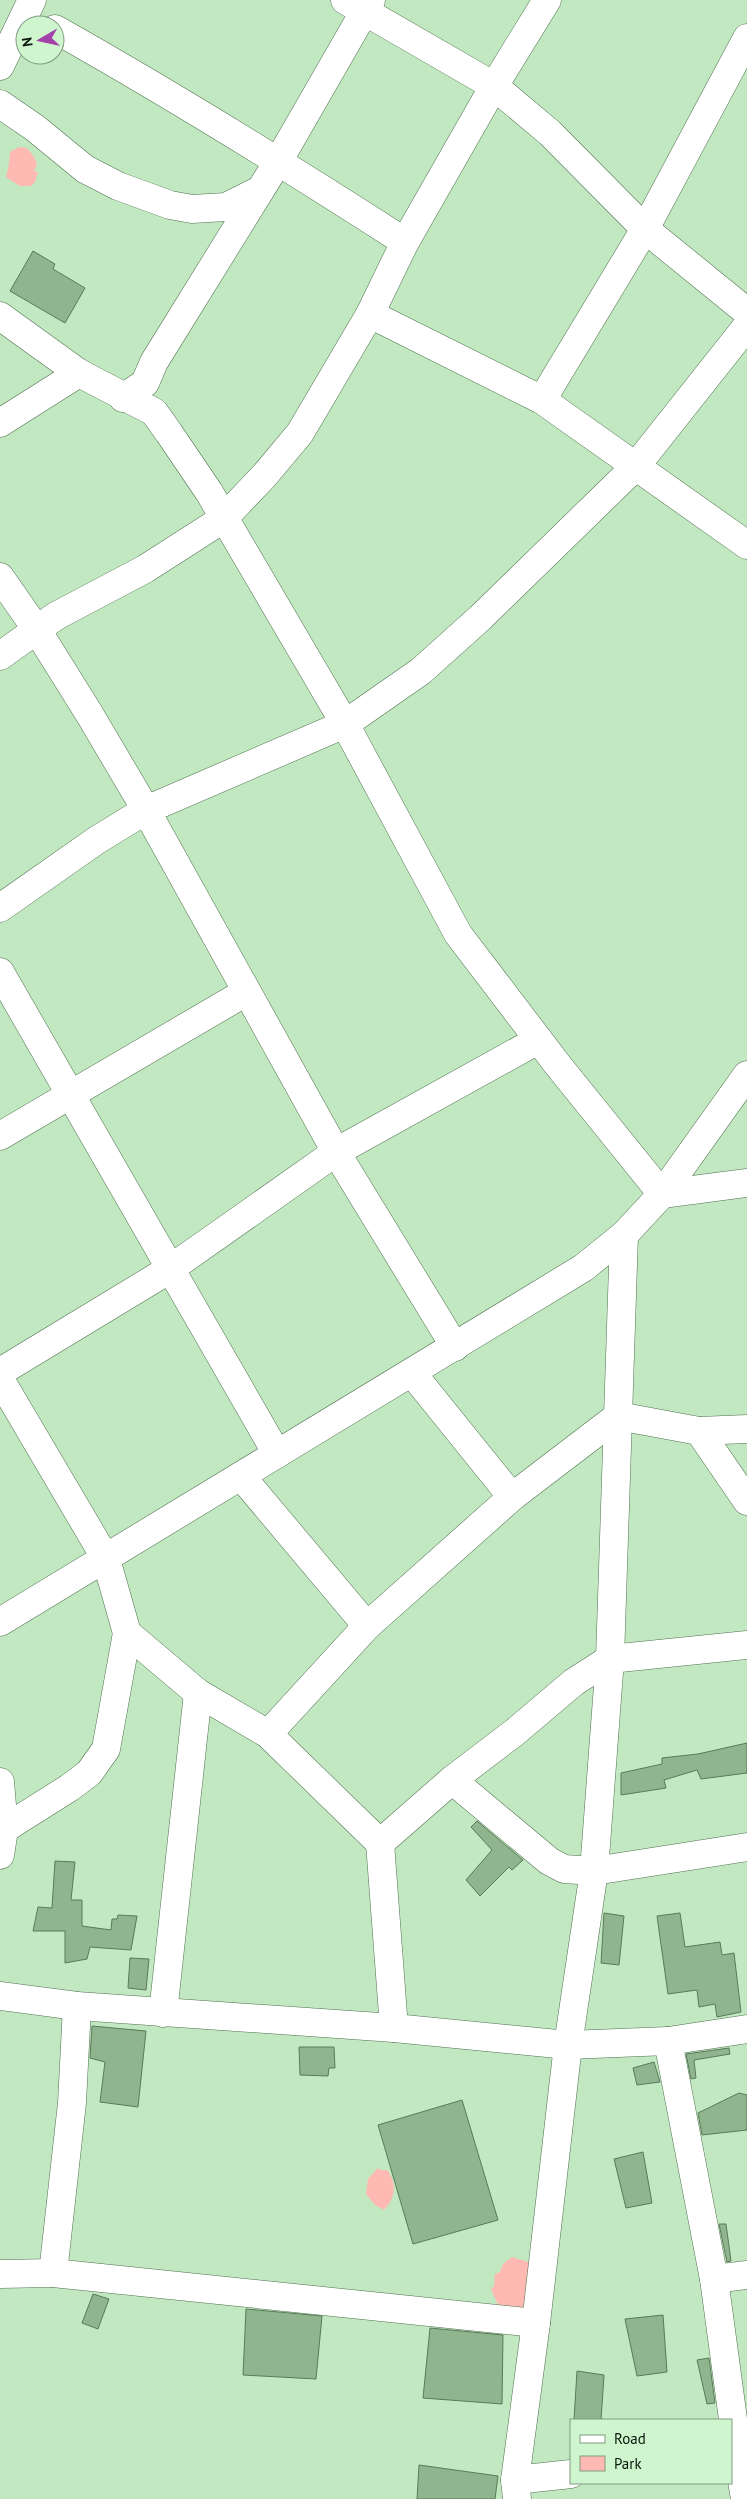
<svg xmlns="http://www.w3.org/2000/svg" width="747" height="2499" font-family="'PT Sans',sans-serif">
	<style>
		.green { fill: #feb9b3 }
		.building { fill: #8fb48e; stroke: #587a58 }
		.lines { fill: none; stroke-linecap: round; stroke-linejoin: round }
		.minor-casing { stroke: #4f714f; stroke-width: 29 }
		.minor { stroke: #fff; stroke-width: 28 }
	</style>
	<rect width="100%" height="100%" fill="#c2e8c1"/>
	<g class="green">
		<path d="M 19,147 L 27,148 C 32,155 41,162 34,171 L 38,172 L 35,182 L 31,186 L 20,186 L 6,177 C 8,169 10,161 10,152 Z"/>
		<path d="M 378,2168 L 381,2170 L 387,2170 C 397,2183 396,2198 384,2210 L 375,2205 L 366,2194 L 368,2179 Z"/>
		<polygon points="512,2257 531,2263 534,2310 499,2307 491,2289 494,2286 495,2274 500,2272 503,2264"/>
	</g>
	<g class="building">
		<polygon points="33,251 55,264 53,269 85,288 65,323 10,291"/>
		<polygon points="747,1743 747,1773 701,1779 697,1770 664,1780 666,1788 621,1795 621,1773 662,1764 662,1758 698,1754"/>
		<polygon points="477,1821 523,1860 512,1870 509,1867 480,1896 466,1880 492,1850 471,1827"/>
		<polygon points="55,1861 75,1862 71,1900 82,1900 82,1926 111,1930 112,1919 117,1919 118,1915 137,1916 131,1950 90,1947 87,1959 65,1963 65,1931 33,1931 38,1907 52,1908"/>
		<polygon points="604,1913 624,1916 619,1965 601,1963"/>
		<polygon points="680,1913 685,1947 720,1942 722,1955 734,1953 741,2012 717,2017 715,2004 699,2007 697,1990 668,1994 657,1916"/>
		<polygon points="130,1958 149,1959 146,1990 128,1988"/>
		<polygon points="92,2026 146,2031 138,2107 100,2102 105,2062 90,2058"/>
		<polygon points="299,2047 334,2047 335,2068 329,2068 328,2076 300,2075"/>
		<polygon points="729,2048 730,2054 694,2060 696,2078 691,2079 686,2054"/>
		<polygon points="654,2062 660,2082 637,2085 633,2068"/>
		<polygon points="739,2093 747,2095 747,2130 702,2135 698,2113"/>
		<polygon points="462,2100 498,2220 413,2244 378,2125"/>
		<polygon points="643,2152 652,2203 626,2208 614,2159"/>
		<polygon points="719,2224 726,2224 731,2261 727,2262"/>
		<polygon points="93,2294 109,2299 98,2329 82,2323"/>
		<polygon points="246,2309 322,2316 316,2379 243,2375"/>
		<polygon points="663,2315 667,2372 637,2376 625,2319"/>
		<polygon points="430,2328 503,2335 502,2404 423,2398"/>
		<polygon points="709,2358 715,2403 707,2404 697,2360"/>
		<polygon points="577,2371 604,2375 601,2420 574,2420"/>
		<polygon points="419,2465 498,2476 495,2499 417,2499"/>
	</g>
	<g class="lines">
		<defs>
			<g id="minor">
				<polyline points="345,0 494,86 550,133 645,229 747,312"/>
				<path d="M 55,29 C 174,96 290,168 405,242"/>
				<polyline points="0,66 32,0"/>
				<polyline points="0,104 35,128 85,169 118,186 170,205 192,209 226,207 260,190"/>
				<polyline points="370,314 542,400 747,545"/>
				<polyline points="0,316 79,373 154,412 169,433 209,492 345,724 458,934 557,1064 662,1194 747,1183"/>
				<polyline points="123,398 145,383 154,362 279,160 371,0"/>
				<polyline points="542,400 645,229 747,38"/>
				<polyline points="0,423 79,373"/>
				<polyline points="0,577 37,630 90,715 146,810 336,1152 455,1347"/>
				<polyline points="0,656 56,616 145,569 223,519 264,476 300,433 370,314 405,242 494,86 547,0"/>
				<polyline points="0,908 97,840 146,810 345,724 421,671 480,618 636,466 747,326"/>
				<polyline points="0,972 277,1454"/>
				<polyline points="0,1136 246,992"/>
				<polyline points="0,1372 170,1269 336,1152 538,1040"/>
				<polyline points="412,1373 512,1497"/>
				<polyline points="0,1379 106,1559 127,1633 198,1693 268,1734 380,1843 394,2028"/>
				<polyline points="699,1431 747,1429"/>
				<polyline points="241,1476 367,1626"/>
				<polyline points="0,1622 583,1268 624,1235 662,1194 747,1075"/>
				<polyline points="268,1734 367,1626 512,1497 618,1416 699,1431 747,1501"/>
				<polyline points="452,1780 549,1861 564,1869 594,1871 747,1847"/>
				<polyline points="0,1782 4,1829 0,1855"/>
				<polyline points="4,1829 69,1788 89,1773 106,1749 127,1633"/>
				<polyline points="380,1843 452,1780 515,1732 574,1682 610,1659 747,1645"/>
				<polyline points="0,1996 77,2006 394,2028 568,2045 668,2041 747,2029"/>
				<polyline points="163,2013 198,1693"/>
				<polyline points="668,2041 714,2279 738,2456 731,2457"/>
				<polyline points="53,2273 72,2103 77,2006"/>
				<polyline points="0,2274 53,2273 536,2323"/>
				<polyline points="714,2279 747,2275"/>
				<polyline points="515,2480 571,2474"/>
				<polyline points="517,2499 515,2480 536,2323 568,2045 594,1871 610,1659 624,1235"/>
				<polyline points="745,2499 738,2456 747,2455"/>
			</g>
		</defs>
		<use href="#minor" class="minor-casing"/>
		<use href="#minor" class="minor"/>
	</g>
	<rect x="570" y="2419" width="162" height="65" fill="#cff5ce" stroke="#809c80"/>
	<rect x="580" y="2435" width="25" height="8" fill="#ffffff" stroke="#809c80"/>
	<text x="614" y="2444" font-size="15" fill="#09170a">Road</text>
	<rect x="580" y="2456" width="25" height="15" fill="#feb9b3" stroke="#809c80"/>
	<text x="614" y="2469" font-size="15" fill="#09170a">Park</text>
	<g transform="translate(40 40) rotate(261)"><circle r="24" fill="#cff5ce" stroke="#809c80"/>
	<path d="M0-4L9 19L0 12L-9 19Z" fill="#a242aa"/>
	<text y="-8" font-size="14" font-weight="bold" text-anchor="middle" fill="#09170a">N</text>
	</g>
</svg>
